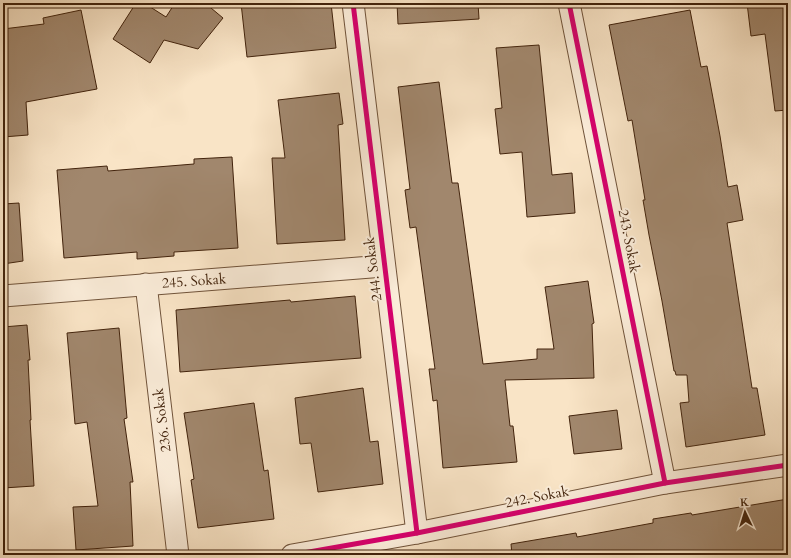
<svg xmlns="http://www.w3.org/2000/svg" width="791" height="558" font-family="Cardo,serif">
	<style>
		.building { fill: #a1876d; stroke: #42230c }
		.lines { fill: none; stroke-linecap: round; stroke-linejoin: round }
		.street-casing { stroke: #70533a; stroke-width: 23 }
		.street { stroke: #fbedda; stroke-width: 21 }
		.cycleway-casing { stroke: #fbedda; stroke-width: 8 }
		.cycleway { stroke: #d6006c; stroke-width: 5 }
		.labels { text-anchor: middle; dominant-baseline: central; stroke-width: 4; stroke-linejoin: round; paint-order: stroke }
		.street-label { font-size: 14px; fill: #42230c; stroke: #fbedda }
	</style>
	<rect width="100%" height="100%" fill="#f9e4c6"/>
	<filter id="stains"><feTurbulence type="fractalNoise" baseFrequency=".005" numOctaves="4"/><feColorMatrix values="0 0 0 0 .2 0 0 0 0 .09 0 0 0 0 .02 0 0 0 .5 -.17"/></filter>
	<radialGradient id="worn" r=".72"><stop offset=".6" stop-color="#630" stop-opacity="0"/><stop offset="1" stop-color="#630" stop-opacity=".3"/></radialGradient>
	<g class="building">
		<polygon points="136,3 144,3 166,17 175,3 205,3 223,18 198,49 164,40 150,63 113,39"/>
		<polygon points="241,3 331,3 336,48 247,57"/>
		<polygon points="397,3 478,3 479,19 398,24"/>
		<polygon points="747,3 788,3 788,110 775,111 765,34 751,36"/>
		<polygon points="81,10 97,89 26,102 28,135 3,137 3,29 44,24 43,18"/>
		<polygon points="690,10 701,67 707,66 720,136 728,187 737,185 743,220 727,223 752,388 757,388 765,435 686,447 680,403 689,402 687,375 676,375 675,371 674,371 662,301 649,235 643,200 645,200 632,120 628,121 609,25"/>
		<polygon points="539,45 552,175 572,173 575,213 527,217 522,152 500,154 495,109 502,108 496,48"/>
		<polygon points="439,82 452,183 458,183 483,364 537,359 537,349 554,349 545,287 588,281 594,323 592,324 594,378 505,380 510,426 513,426 517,462 443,468 437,400 433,401 429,369 435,369 416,227 410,228 405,190 410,189 398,87"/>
		<polygon points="339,93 343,124 338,125 345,240 277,244 272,158 285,158 278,100"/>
		<polygon points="232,157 238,248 174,252 174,256 137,259 137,252 64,258 57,170 107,166 108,171 194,164 194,159"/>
		<polygon points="19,203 23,261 3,264 3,204"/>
		<polygon points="355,296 361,358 180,372 176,310 290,300 291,302"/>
		<polygon points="27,325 30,360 28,360 31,420 30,420 34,486 3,488 3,327"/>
		<polygon points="119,328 127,418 124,419 133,482 130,482 133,546 76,550 73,507 98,506 87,422 75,424 67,333"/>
		<polygon points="363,388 370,442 378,441 383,484 318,492 311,443 300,444 295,398"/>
		<polygon points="254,403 264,471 268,470 274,519 198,528 191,480 194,479 184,413"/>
		<polygon points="617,410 622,449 574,454 569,416"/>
		<polygon points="788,499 788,555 512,555 511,544 576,533 577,537 653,523 653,519 691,513 692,515"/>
	</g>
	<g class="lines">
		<defs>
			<g id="street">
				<polyline points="353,3 417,533"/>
				<polyline points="569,3 665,483"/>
				<polyline points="146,284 178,555"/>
				<polyline points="3,296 384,266"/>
				<polyline points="292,555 417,533 665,483 788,465"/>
			</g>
		</defs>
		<use href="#street" class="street-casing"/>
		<use href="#street" class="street"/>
		<defs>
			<g id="cycleway">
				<polyline points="353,3 417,533"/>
				<polyline points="569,3 665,483"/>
				<polyline points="292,555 417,533 665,483 788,465"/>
			</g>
		</defs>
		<use href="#cycleway" class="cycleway-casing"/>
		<use href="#cycleway" class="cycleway"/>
	</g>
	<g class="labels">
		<g class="street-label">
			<text transform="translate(629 241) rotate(79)">243. Sokak</text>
			<text transform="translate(373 269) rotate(-97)">244. Sokak</text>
			<text transform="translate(194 281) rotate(-4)">245. Sokak</text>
			<text transform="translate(162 420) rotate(-97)">236. Sokak</text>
			<text transform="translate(537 497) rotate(-11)">242. Sokak</text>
		</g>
	</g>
	<rect width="791" height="558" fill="none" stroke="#f9e4c6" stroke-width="16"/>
	<rect x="4" y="4" width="783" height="550" fill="none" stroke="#42230c" stroke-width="2"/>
	<rect x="8" y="8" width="775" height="542" fill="none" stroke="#42230c"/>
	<g transform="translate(745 512) rotate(356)" stroke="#fbedda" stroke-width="3" paint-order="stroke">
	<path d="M0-3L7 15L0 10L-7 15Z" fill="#42230c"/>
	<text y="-6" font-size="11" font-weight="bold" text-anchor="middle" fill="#42230c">K</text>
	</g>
	<rect width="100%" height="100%" filter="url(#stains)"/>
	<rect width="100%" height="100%" fill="url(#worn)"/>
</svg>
